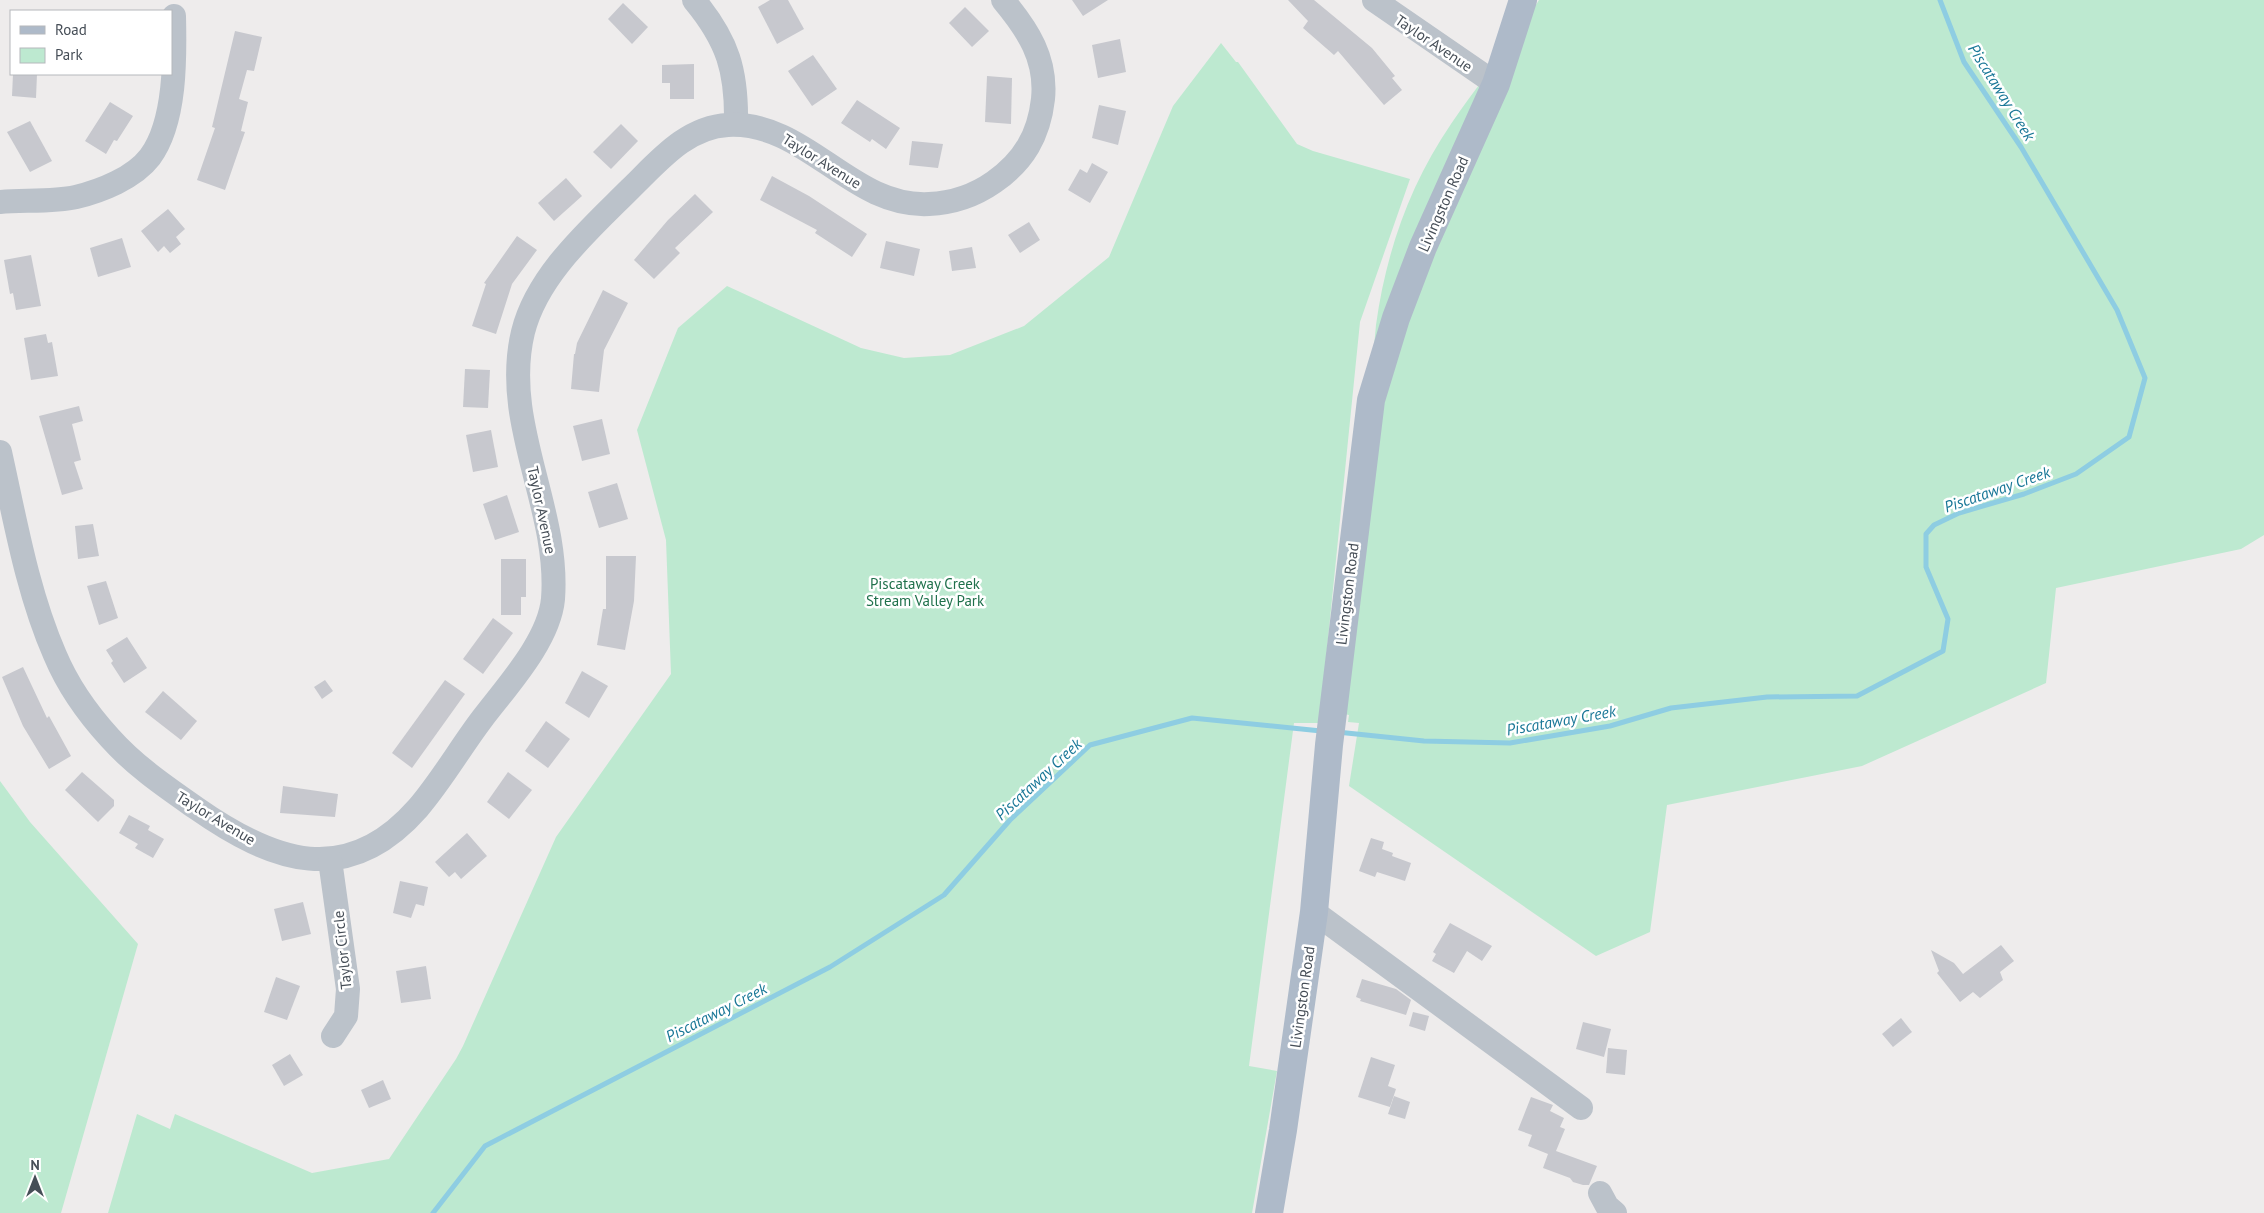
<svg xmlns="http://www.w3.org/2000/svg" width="2264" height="1213" font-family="'PT Sans',sans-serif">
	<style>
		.green { fill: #bde9d0 }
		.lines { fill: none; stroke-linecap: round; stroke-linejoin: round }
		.stream { stroke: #8ecde2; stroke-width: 5 }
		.building { fill: #c7c8ce }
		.minor { stroke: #bbc2ca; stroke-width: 24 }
		.major { stroke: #aebac9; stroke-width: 28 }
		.labels { text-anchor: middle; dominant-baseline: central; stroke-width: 5; stroke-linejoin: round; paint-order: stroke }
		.street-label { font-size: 15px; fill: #464e57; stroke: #fff }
		.park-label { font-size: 15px; fill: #1f704b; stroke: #fff }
		.water-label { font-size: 16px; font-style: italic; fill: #197797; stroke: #fff }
	</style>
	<rect width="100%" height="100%" fill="#eeecec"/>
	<g class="green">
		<path d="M 1539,0 L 2264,0 L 2264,535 L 2241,549 L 2056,588 L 2046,683 L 1862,766 L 1667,805 L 1650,932 L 1596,956 L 1349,786 L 1359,723 L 1348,722 L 1349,715 L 1340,713 L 1376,325 C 1386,252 1410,184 1451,124 C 1479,82 1513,44 1539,0 Z"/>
		<polygon points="1221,43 1236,62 1238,62 1297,144 1313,151 1410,179 1360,322 1320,718 1321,723 1294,723 1249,1066 1277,1071 1252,1213 108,1213 137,1114 170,1129 175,1114 312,1173 389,1159 456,1059 463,1046 556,837 671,674 666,540 637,430 678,328 727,286 861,348 904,358 950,355 1024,326 1109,257 1173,106"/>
		<polygon points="0,781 30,822 138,944 61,1213 0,1213"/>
	</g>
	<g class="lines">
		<g class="stream">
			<polyline points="1337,732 1424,741 1510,743 1610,726 1671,708 1767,697 1857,696 1943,651 1948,619 1926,567 1926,534 1934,525 1959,513 2024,494 2076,474 2129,437 2145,378 2117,310 2021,147 1964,62 1940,0"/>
			<polyline points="433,1213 485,1146 830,967 944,895 1010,820 1090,745 1192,718 1321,731"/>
		</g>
	</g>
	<g class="building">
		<polygon points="770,0 788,0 804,29 777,44 758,7"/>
		<polygon points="1072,0 1108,0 1083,16"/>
		<polygon points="1288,0 1314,0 1372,48 1395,76 1392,78 1402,90 1384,105 1338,51 1334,55 1303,28 1308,21"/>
		<polygon points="623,3 648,27 632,44 608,19"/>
		<polygon points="965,7 989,31 972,47 949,23"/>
		<polygon points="235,31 262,37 254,71 247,70 239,99 248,102 241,131 245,132 225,190 197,180 215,128 212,127"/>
		<polygon points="1120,39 1126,72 1098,78 1092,45"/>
		<polygon points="813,55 837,89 812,106 788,71"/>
		<polygon points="694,64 694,99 670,99 670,83 662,83 662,65"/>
		<polygon points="13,74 37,74 36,98 12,96"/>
		<polygon points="987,76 1012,78 1011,124 985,122"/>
		<polygon points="857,100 900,128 886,149 872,139 870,142 841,123"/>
		<polygon points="110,102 133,116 117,141 114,140 106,154 85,141"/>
		<polygon points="1099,105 1126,111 1118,145 1092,138"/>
		<polygon points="30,121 52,161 30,172 7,132"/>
		<polygon points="621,124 638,141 611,169 593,152"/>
		<polygon points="912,141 943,144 938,168 909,165"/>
		<polygon points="1092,163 1108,172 1090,203 1068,190 1080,169 1087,173"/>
		<polygon points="772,176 809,196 867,234 852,257 815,233 817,230 760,200"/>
		<polygon points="566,178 582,196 554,221 538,203"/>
		<polygon points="695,194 713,212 675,248 680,253 654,279 634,260 668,220"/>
		<polygon points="168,209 185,229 176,237 181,244 170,253 164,246 158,252 141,231"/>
		<polygon points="1029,222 1040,240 1020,253 1008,235"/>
		<polygon points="517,236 537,250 512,284 496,334 472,326 486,284 484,283"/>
		<polygon points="122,238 131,267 98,277 90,248"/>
		<polygon points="886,241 920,249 914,276 880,268"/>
		<polygon points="972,247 976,268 952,271 949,251"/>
		<polygon points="31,255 41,306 16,310 13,293 10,294 4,260"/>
		<polygon points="603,290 628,303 604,350 599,392 571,389 574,354 575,354 577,343"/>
		<polygon points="46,334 48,343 52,342 58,376 31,380 24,338"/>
		<polygon points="465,369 490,370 488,408 463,407"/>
		<polygon points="79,406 83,421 72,424 81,460 74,462 83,489 62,495 39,416"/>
		<polygon points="602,419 610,454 582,461 573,426"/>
		<polygon points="491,430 498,467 473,472 466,435"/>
		<polygon points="617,483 628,519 599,528 588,492"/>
		<polygon points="507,495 519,532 495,540 483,504"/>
		<polygon points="93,524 99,556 78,559 75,526"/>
		<polygon points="606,556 636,556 634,601 625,650 597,645 603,609 606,609"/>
		<polygon points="501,559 526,559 526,597 521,597 521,615 501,615"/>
		<polygon points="106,581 118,618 99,625 87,586"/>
		<polygon points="493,618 513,633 483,674 463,659"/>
		<polygon points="127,637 147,668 124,683 111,663 113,661 106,650"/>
		<polygon points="23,667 47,718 49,716 71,756 49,769 23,726 2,677"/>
		<polygon points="582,671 608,686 589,718 565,703"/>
		<polygon points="325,680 333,691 322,699 314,687"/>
		<polygon points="445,680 465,694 412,768 392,753"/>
		<polygon points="163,691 197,721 181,740 145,712"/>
		<polygon points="546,721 570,739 548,768 525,751"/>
		<polygon points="82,772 114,800 114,806 98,822 65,790"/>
		<polygon points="508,772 532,790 509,819 487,802"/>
		<polygon points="283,786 338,794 335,817 280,813"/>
		<polygon points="129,815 150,826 148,830 164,839 153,858 135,848 138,844 119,833"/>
		<polygon points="467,833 487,856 461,879 455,872 449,877 435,862"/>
		<polygon points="1371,838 1384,842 1382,849 1393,853 1392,856 1411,863 1405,881 1377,872 1375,877 1359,871"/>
		<polygon points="400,881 428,887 424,906 416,904 411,918 393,913"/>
		<polygon points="303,902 311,934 282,941 274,909"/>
		<polygon points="1450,923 1492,946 1482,961 1467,951 1454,973 1432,961 1436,954 1433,952"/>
		<polygon points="2001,945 2014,961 2000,972 2003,980 1980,998 1973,992 1960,1002 1937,973 1939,971 1931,950 1954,963 1963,974"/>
		<polygon points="426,966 431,999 401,1003 396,971"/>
		<polygon points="276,977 300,986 287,1020 264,1012"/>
		<polygon points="1362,979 1396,989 1411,1000 1406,1015 1360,1001 1361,999 1356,997"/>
		<polygon points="1413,1012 1429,1016 1425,1031 1409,1026"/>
		<polygon points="1901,1018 1912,1032 1893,1047 1882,1034"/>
		<polygon points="1583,1022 1611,1029 1604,1057 1576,1049"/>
		<polygon points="1608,1048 1627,1050 1625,1075 1606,1073"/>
		<polygon points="290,1054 303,1075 284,1086 272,1065"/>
		<polygon points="1371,1057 1395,1065 1388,1086 1396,1089 1390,1107 1358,1097"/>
		<polygon points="383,1080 391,1099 369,1108 361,1090"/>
		<polygon points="1394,1096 1410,1102 1405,1119 1388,1114"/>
		<polygon points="1531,1097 1553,1105 1550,1111 1564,1118 1560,1127 1565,1129 1556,1151 1597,1166 1589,1185 1583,1185 1573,1182 1570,1178 1543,1168 1548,1154 1528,1146 1532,1135 1518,1130"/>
	</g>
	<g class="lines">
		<g class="minor">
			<path d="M 694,0 C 728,41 737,71 736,124"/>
			<polyline points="1374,0 1496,84"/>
			<path d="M 0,202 C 23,200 55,202 76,197 C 101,191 134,178 150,157 C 176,122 175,57 174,16"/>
			<path d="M 0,452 C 15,519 27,591 55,655 C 68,686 88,714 110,738 C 135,766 166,787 196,808 C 273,862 347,889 418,808 C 442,780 460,748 482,719 C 507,686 549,641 553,599 C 560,508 501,423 523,332 C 537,275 590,229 630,189 C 658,162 686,127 728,125 C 807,121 851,208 929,204 C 954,203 974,196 994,182 C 1024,161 1039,135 1043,99 C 1047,59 1028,30 1003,0"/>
			<polyline points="330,860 348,989 346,1016 333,1036"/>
			<polyline points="1314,912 1581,1108"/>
			<polyline points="1600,1193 1607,1206 1615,1213"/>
		</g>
		<polyline class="major" points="1269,1213 1283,1130 1314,912 1329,745 1371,400 1396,318 1423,247 1496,84 1523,0"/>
	</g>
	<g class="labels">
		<g class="street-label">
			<text transform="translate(1434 43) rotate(34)">Taylor Avenue</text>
			<text transform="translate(822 161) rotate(32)">Taylor Avenue</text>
			<text transform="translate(1443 204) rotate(-66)">Livingston Road</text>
			<text transform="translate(542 510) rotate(78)">Taylor Avenue</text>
			<text transform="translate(1347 594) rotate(-83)">Livingston Road</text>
			<text transform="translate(216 818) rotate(31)">Taylor Avenue</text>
			<text transform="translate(342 950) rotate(-96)">Taylor Circle</text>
			<text transform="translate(1302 997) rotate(-82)">Livingston Road</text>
		</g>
		<g class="park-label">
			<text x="925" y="583">Piscataway Creek<tspan x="925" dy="17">Stream Valley Park</tspan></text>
		</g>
		<g class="water-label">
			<text transform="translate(2002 92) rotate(58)">Piscataway Creek</text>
			<text transform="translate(1997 489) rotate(-19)">Piscataway Creek</text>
			<text transform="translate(1561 720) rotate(-10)">Piscataway Creek</text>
			<text transform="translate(1038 779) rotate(-43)">Piscataway Creek</text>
			<text transform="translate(716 1012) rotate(-27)">Piscataway Creek</text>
		</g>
	</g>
	<rect x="10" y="10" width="162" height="65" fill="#ffffff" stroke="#b5b8bc"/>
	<rect x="20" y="26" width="25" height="8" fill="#aebac9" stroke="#b5b8bc"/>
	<text x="55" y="35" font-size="15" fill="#464e57">Road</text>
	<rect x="20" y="48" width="25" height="15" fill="#bde9d0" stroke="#b5b8bc"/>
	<text x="55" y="60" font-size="15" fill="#464e57">Park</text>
	<g transform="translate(35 1178)" stroke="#ffffff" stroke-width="4" paint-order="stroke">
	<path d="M0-4L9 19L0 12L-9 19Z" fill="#464e57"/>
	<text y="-8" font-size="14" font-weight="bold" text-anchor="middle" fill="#464e57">N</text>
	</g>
</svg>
